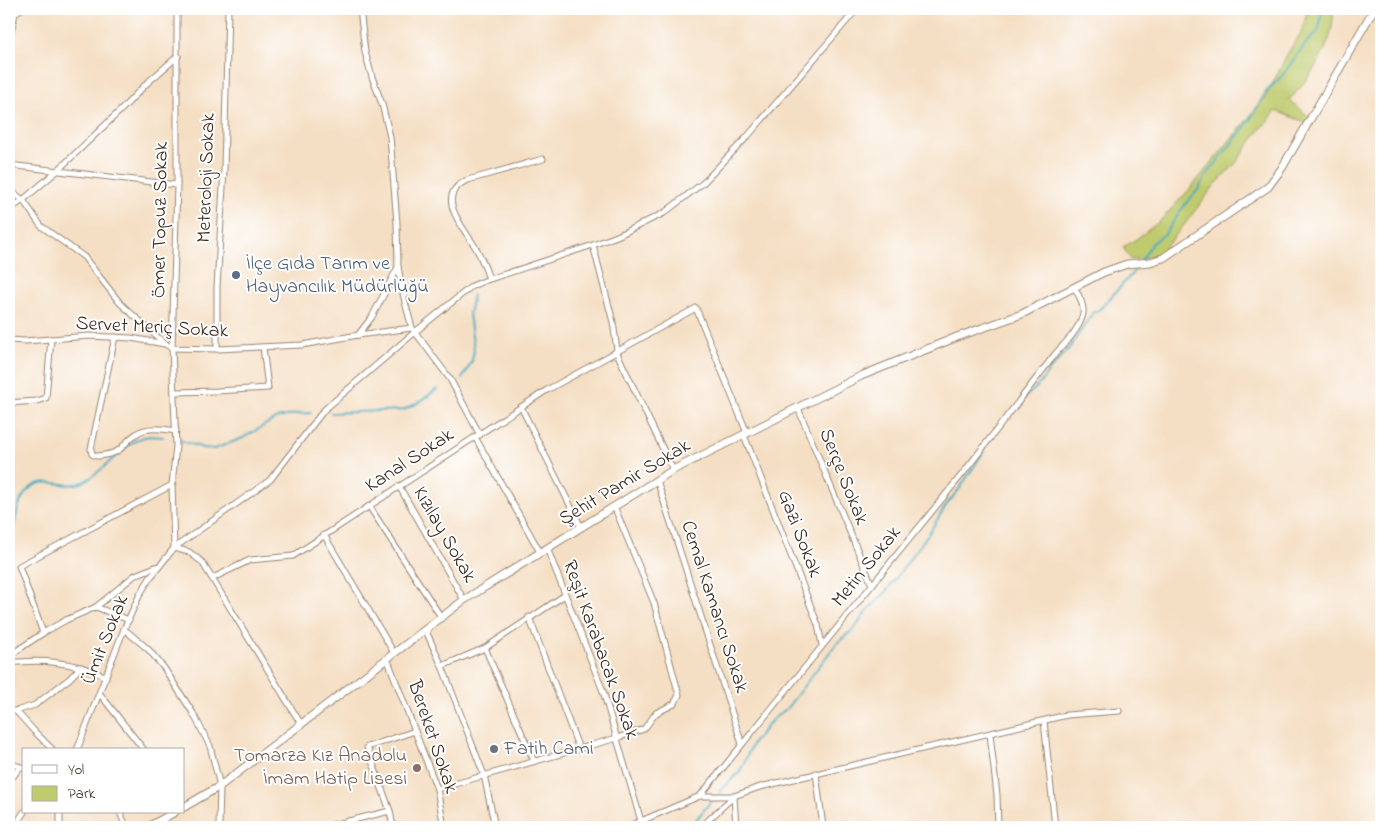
<svg xmlns="http://www.w3.org/2000/svg" width="1390" height="836" font-family="'Indie Flower',sans-serif">
	<style>
		.green { fill: #bfcb6d; stroke: #7d7a46 }
		.lines { fill: none; stroke-linecap: round; stroke-linejoin: round }
		.stream { stroke: #40a9c0; stroke-width: 2 }
		.street-casing { stroke: #988471; stroke-width: 7 }
		.secondary-casing { stroke: #988471; stroke-width: 9 }
		.street { stroke: #fff; stroke-width: 5 }
		.secondary { stroke: #fff; stroke-width: 7 }
		.service-dot { fill: #5c6f8a; stroke: #fff; stroke-width: 2 }
		.worship-dot { fill: #6b7280; stroke: #fff; stroke-width: 2 }
		.education-dot { fill: #8d6e63; stroke: #fff; stroke-width: 2 }
		.labels { text-anchor: middle; dominant-baseline: central; stroke-width: 4; stroke-linejoin: round; paint-order: stroke }
		.street-label { font-size: 20px; fill: #3b2a1e; stroke: #fff }
		.service-label { font-size: 20px; fill: #4e5e75; stroke: #fff; text-anchor: start }
		.worship-label { font-size: 20px; fill: #5b616d; stroke: #fff; text-anchor: start }
		.education-label { font-size: 20px; fill: #785e54; stroke: #fff; text-anchor: end }
	</style>
	<rect width="100%" height="100%" fill="#fff"/>
	<filter id="ink" filterUnits="userSpaceOnUse"><feTurbulence type="fractalNoise" baseFrequency=".02" numOctaves="2"/><feDisplacementMap in="SourceGraphic" scale="10" xChannelSelector="R" yChannelSelector="G"/><feConvolveMatrix kernelMatrix="1 2 1 2 8 2 1 2 1" color-interpolation-filters="sRGB"/></filter>
	<filter id="wash" filterUnits="userSpaceOnUse"><feTurbulence type="fractalNoise" baseFrequency=".0096" numOctaves="4" result="noise"/><feDisplacementMap in="SourceGraphic" scale="20" xChannelSelector="R" yChannelSelector="G"/><feGaussianBlur stdDeviation="1.12" result="paint"/><feColorMatrix in="noise" values="0 0 0 0 0 0 0 0 0 0 0 0 0 0 0 0 0 1.4 0 .05"/><feComposite in="paint" operator="in"/></filter>
	<g filter="url(#wash)">
		<rect width="100%" height="100%" fill="#f5dfc4"/>
		<path class="green" d="M 1308,9 L 1333,9 C 1333,16 1333,25 1331,33 C 1324,58 1307,81 1289,100 L 1312,119 L 1310,124 L 1276,111 L 1255,136 L 1236,163 L 1214,186 L 1180,230 L 1161,252 L 1150,257 L 1131,260 L 1123,247 L 1135,240 L 1159,222 L 1189,190 L 1265,98 L 1288,53 L 1302,31 Z"/>
		<g class="lines">
			<g class="stream">
				<polyline points="1141,261 1152,243 1165,234 1186,203 1198,190 1206,176 1240,133 1249,121 1266,92 1281,77 1307,42 1317,33 1320,25 1322,9"/>
				<polyline points="462,379 472,361 474,350 469,314 473,295"/>
				<polyline points="1023,399 1037,387 1049,371 1069,348 1093,313 1101,308 1131,275 1138,265"/>
				<polyline points="331,413 404,410 421,401 437,389"/>
				<polyline points="176,439 203,448 214,449 243,438 277,418 296,414 311,413"/>
				<path d="M 9,543 C 17,527 14,504 28,490 C 46,473 64,491 83,482 C 103,473 123,444 144,437 C 150,435 158,437 163,437"/>
				<polyline points="719,792 740,771 753,743 772,720 786,709 837,643 855,628 867,611 885,593 929,533 947,504 960,488 984,451"/>
				<polyline points="690,827 712,800"/>
			</g>
		</g>
	</g>
	<g filter="url(#ink)">
		<g class="lines">
			<defs>
				<g id="street">
					<polyline points="360,9 365,52 372,77 382,104 390,137 397,223 398,267 404,298 412,328 450,379 480,435"/>
					<polyline points="14,14 21,9"/>
					<polyline points="9,165 177,185"/>
					<polyline points="9,189 23,200 41,226 84,257 120,303 165,344"/>
					<polyline points="9,210 23,200 57,171 122,109 146,84 178,56"/>
					<polyline points="593,245 613,322 617,350"/>
					<path d="M 489,279 C 486,270 482,259 477,250 C 466,230 431,195 468,180 L 543,159"/>
					<polyline points="358,335 372,317 398,267"/>
					<path d="M 115,337 L 91,449 L 92,454 C 97,457 98,456 104,455 C 125,452 121,444 136,434 C 146,426 164,429 176,431"/>
					<polyline points="9,340 25,341 89,336 131,338 165,344 172,348 217,349 302,345 358,335 412,328"/>
					<polyline points="217,349 217,287 224,170 228,9"/>
					<polyline points="616,351 673,470"/>
					<polyline points="174,392 217,391 268,388 263,347"/>
					<polyline points="9,403 37,401 46,398 51,339"/>
					<polyline points="521,407 581,527"/>
					<polyline points="798,408 872,585"/>
					<polyline points="744,435 818,625 822,645"/>
					<polyline points="475,437 540,552"/>
					<polyline points="657,480 742,744"/>
					<polyline points="399,486 464,600"/>
					<polyline points="369,506 441,617"/>
					<polyline points="324,535 394,653"/>
					<polyline points="174,548 172,485 176,446 172,348 177,185 177,9"/>
					<polyline points="174,548 189,552 202,562 301,724"/>
					<polyline points="547,548 603,691 641,821"/>
					<polyline points="213,578 250,560 293,556 547,390 696,308 747,433"/>
					<polyline points="96,607 129,620"/>
					<polyline points="529,617 579,749"/>
					<polyline points="124,629 148,649 164,668 193,713 210,746 220,786 219,827"/>
					<polyline points="425,629 442,666 484,775 495,827"/>
					<polyline points="43,633 19,566 172,485"/>
					<polyline points="485,648 534,761"/>
					<polyline points="9,656 43,633 66,620 96,607 135,575 158,566"/>
					<polyline points="387,658 437,789 444,827"/>
					<path d="M 9,663 C 32,660 57,661 80,667 C 89,669 97,673 106,677"/>
					<polyline points="442,666 485,648 565,595"/>
					<polyline points="100,694 144,750"/>
					<polyline points="9,711 16,711 35,705 69,679 81,667"/>
					<polyline points="16,711 34,731 53,750"/>
					<polyline points="1044,721 1055,827"/>
					<polyline points="990,734 997,795 998,827"/>
					<polyline points="77,750 124,629 140,594 150,578 174,548 270,480 324,410 415,332 472,286 484,281 593,245 617,236 664,213 703,183 747,137 857,9"/>
					<polyline points="9,763 24,768"/>
					<polyline points="816,773 823,827"/>
					<polyline points="9,782 20,767"/>
					<polyline points="437,789 617,738 644,729 656,713 674,704 679,695 654,603 614,506"/>
					<polyline points="700,796 734,796 736,827"/>
					<polyline points="60,812 60,827"/>
					<polyline points="120,812 126,827"/>
					<polyline points="17,827 20,818 24,812"/>
					<polyline points="324,827 390,811"/>
					<polyline points="393,827 390,811 367,747 415,731"/>
					<path d="M 627,827 L 700,796 L 723,768 L 964,472 L 1056,353 C 1065,343 1078,331 1082,317 C 1086,308 1079,295 1074,287"/>
					<polyline points="701,827 734,796 760,787 1067,715 1119,711"/>
				</g>
				<g id="secondary">
					<polyline points="9,36 15,9"/>
					<polyline points="184,807 220,786 464,600 673,470 861,376 957,337 1022,314 1104,272 1127,264 1150,262 1163,258 1268,187 1282,168 1374,9"/>
					<polyline points="148,827 175,812"/>
				</g>
			</defs>
			<use href="#street" class="street-casing"/>
			<use href="#secondary" class="secondary-casing"/>
			<use href="#street" class="street"/>
			<use href="#secondary" class="secondary"/>
		</g>
	</g>
	<circle class="service-dot" cx="236" cy="275" r="5"/>
	<circle class="worship-dot" cx="494" cy="749" r="5"/>
	<circle class="education-dot" cx="417" cy="768" r="5"/>
	<g class="labels">
		<g class="street-label">
			<text transform="translate(207 178) rotate(-88)">Meteroloji Sokak</text>
			<text transform="translate(161 220) rotate(-89)">Ömer Topuz Sokak</text>
			<text transform="translate(152 328) rotate(3)">Servet Meriç Sokak</text>
			<text transform="translate(410 461) rotate(-33)">Kanal Sokak</text>
			<text transform="translate(843 477) rotate(68)">Serçe Sokak</text>
			<text transform="translate(625 483) rotate(-31)">Şehit Pamir Sokak</text>
			<text transform="translate(799 534) rotate(69)">Gazi Sokak</text>
			<text transform="translate(444 535) rotate(60)">Kızılay Sokak</text>
			<text transform="translate(867 567) rotate(-51)">Metin Sokak</text>
			<text transform="translate(714 607) rotate(72)">Cemal Kamancı Sokak</text>
			<text transform="translate(106 640) rotate(-68)">Ümit Sokak</text>
			<text transform="translate(600 650) rotate(70)">Reşit Karabacak Sokak</text>
			<text transform="translate(432 737) rotate(71)">Bereket Sokak</text>
		</g>
		<g class="service-label">
			<text x="246" y="264">İlçe Gıda Tarım ve<tspan x="246" dy="23">Hayvancılık Müdürlüğü</tspan></text>
		</g>
		<g class="worship-label">
			<text x="504" y="749">Fatih Cami</text>
		</g>
		<g class="education-label">
			<text x="407" y="756">Tomarza Kız Anadolu<tspan x="407" dy="23">İmam Hatip Lisesi</tspan></text>
		</g>
	</g>
	<rect width="1390" height="836" fill="none" stroke="#fff" stroke-width="30"/>
	<rect x="22" y="748" width="162" height="65" fill="#ffffff" stroke="#b1aaa5"/>
	<rect x="32" y="765" width="25" height="8" fill="#ffffff" stroke="#b1aaa5"/>
	<text x="68" y="774" font-size="15" fill="#3b2a1e">Yol</text>
	<rect x="32" y="786" width="25" height="15" fill="#bfcb6d" stroke="#b1aaa5"/>
	<text x="68" y="798" font-size="15" fill="#3b2a1e">Park</text>
</svg>
